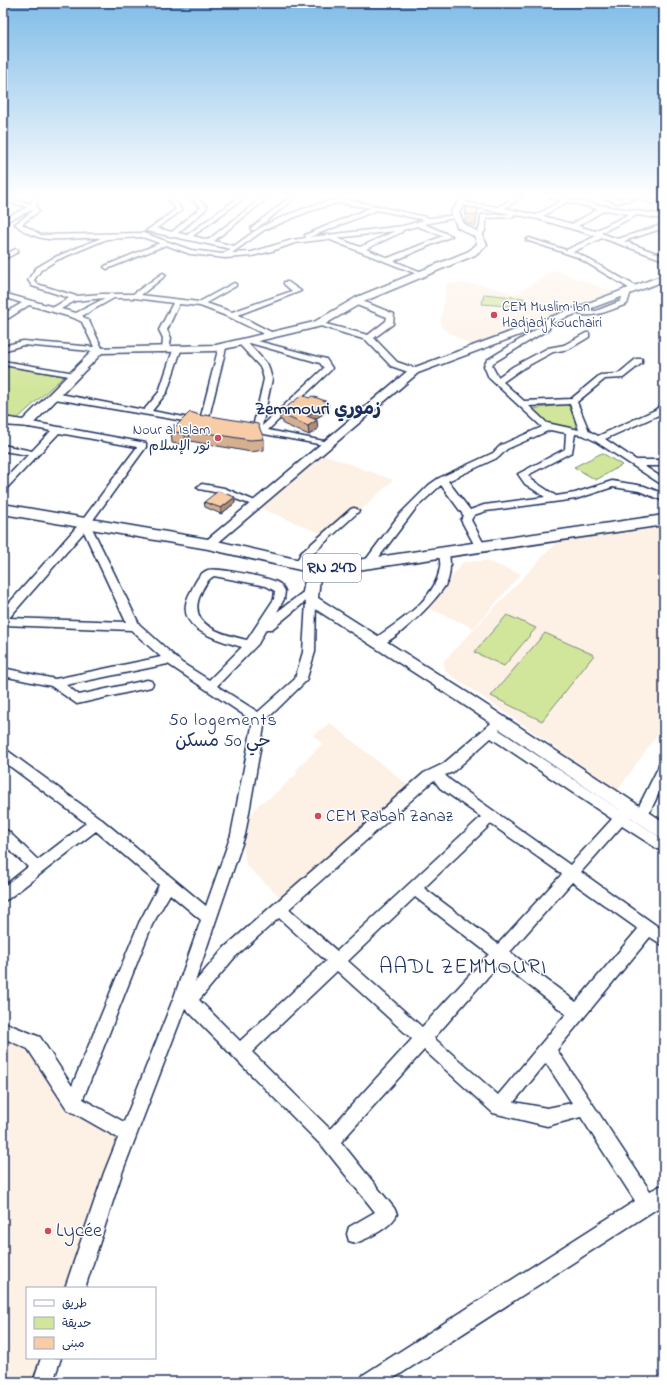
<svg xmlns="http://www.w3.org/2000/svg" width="667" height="1385" font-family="'Indie Flower','Playpen Sans Arabic',sans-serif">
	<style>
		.built { fill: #fdf0e5 }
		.green { fill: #d1e69b; stroke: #768a7c }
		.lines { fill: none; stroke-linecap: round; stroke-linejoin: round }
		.minor-casing { stroke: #1b2f5e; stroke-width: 3 }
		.tertiary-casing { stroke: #1b2f5e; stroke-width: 3 }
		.secondary-casing { stroke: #1b2f5e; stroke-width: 3 }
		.primary-casing { stroke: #1b2f5e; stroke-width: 3 }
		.minor { fill: #fff; fill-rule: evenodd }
		.tertiary { fill: #fff; fill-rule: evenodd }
		.secondary { fill: #fff; fill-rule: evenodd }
		.primary { fill: #fff; fill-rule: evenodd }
		.wall { fill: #d5af90; stroke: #1b2f5e }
		.shaded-wall { fill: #ae8f75; stroke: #1b2f5e }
		.building { fill: #f8cca7; stroke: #1b2f5e }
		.poi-dot { fill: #d1495b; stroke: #fff; stroke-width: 1.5 }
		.labels { text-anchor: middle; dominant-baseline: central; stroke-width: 3; stroke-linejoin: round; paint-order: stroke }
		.far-poi-label { font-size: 14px; fill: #1b2f5e; stroke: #fff; text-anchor: start }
		.shield { fill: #fff; stroke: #5f6d8e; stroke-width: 1 }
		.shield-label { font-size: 16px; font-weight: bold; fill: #1b2f5e }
		.poi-label { font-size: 17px; fill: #1b2f5e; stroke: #fff; text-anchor: start }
		.far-district-label { font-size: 18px; font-weight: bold; fill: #1b2f5e; stroke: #fff }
		.neighbourhood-label { font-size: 18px; letter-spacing: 1px; fill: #1b2f5e; stroke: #fff }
		.near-poi-label { font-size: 20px; fill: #1b2f5e; stroke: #fff; text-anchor: start }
		.near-neighbourhood-label { font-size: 22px; letter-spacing: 1px; fill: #1b2f5e; stroke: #fff }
	</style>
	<rect width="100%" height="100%" fill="#fff"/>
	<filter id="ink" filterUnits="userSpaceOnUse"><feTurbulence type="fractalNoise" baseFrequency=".025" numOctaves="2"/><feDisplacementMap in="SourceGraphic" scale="8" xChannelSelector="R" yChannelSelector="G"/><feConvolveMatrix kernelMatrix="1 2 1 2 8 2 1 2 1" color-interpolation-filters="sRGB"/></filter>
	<g filter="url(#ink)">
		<g class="built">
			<polygon points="555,270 619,294 475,348 442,328 441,322 447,283 479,284 516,294"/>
			<polygon points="317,452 393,480 358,513 353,511 325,535 253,505"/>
			<polygon points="664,526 664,725 618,790 445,671 444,661 558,541"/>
			<polygon points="486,561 521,574 474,628 428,608 463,562"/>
			<polygon points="330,723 414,790 286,903 246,865 241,828 260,803 270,798 298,773 295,771 322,744 313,735"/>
			<polygon points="3,1030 34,1043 73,1103 128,1134 75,1288 27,1288 27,1358 51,1358 43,1382 3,1382"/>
		</g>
		<g class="green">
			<polygon points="484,294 524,298 523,307 482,304"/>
			<polygon points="3,366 64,376 16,420 3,418"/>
			<polygon points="568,404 580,430 548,424 531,409"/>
			<polygon points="602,453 622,465 596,480 574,467"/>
			<polygon points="507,615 536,628 504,666 474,652"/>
			<polygon points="545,633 594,655 542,721 491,696"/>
		</g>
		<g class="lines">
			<defs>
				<g id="minor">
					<path d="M 3,197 L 31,204 L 34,197 L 40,197 L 36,206 L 39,211 L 22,224 L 41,235 L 143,233 L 191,250 L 223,254 L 231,249 L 146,231 L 175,210 L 175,207 L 167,199 L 170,197 L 180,206 L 181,211 L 157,228 L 172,232 L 200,208 L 201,207 L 188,197 L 194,197 L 207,206 L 205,210 L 178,233 L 187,235 L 239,197 L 245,197 L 193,236 L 208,240 L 263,197 L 269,197 L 214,241 L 234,246 C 243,240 251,233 260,228 C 279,217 324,199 345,199 L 430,218 L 457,215 L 460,217 L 424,224 L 452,236 L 394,261 L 424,273 L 425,274 L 422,276 L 328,239 L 295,243 L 272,251 L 252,256 L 225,258 L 190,254 L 166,245 L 107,269 L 104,267 L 105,266 L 160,243 L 142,237 L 107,239 L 57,260 L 41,270 L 34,280 L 37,284 L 76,296 L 101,294 L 133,294 L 163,273 L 166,275 L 165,276 L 141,295 L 199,302 L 234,283 L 236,284 L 236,286 L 206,303 L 232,312 L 292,291 L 284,284 L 284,282 L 288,282 L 301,291 L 238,315 L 275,334 L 276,336 L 272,338 L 229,317 L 200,306 L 179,304 L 167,330 L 171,338 L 169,350 L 162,352 L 163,338 L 159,330 L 173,303 L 135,298 L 114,298 L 82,316 L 89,321 L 103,350 L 102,352 L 23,345 L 3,351 L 3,346 L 23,341 L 94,347 L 82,322 L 74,318 L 29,305 L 9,318 L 3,318 L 3,314 L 22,303 L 3,297 L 3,293 L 54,307 L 69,298 L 32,286 L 28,280 L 36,268 L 53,258 L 101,238 C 69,236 40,248 15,224 L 33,211 L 32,210 L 3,223 L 3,219 L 28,207 L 3,201 ZM 337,203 L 370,208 L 305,235 L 306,238 L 292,240 L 252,252 L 232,253 L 264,230 L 310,211 ZM 377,210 L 424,220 L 403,226 L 310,237 ZM 417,226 L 443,236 L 388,258 L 366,249 L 402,232 L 403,230 ZM 395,231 L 360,247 L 337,238 ZM 105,298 L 76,313 L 61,309 L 75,301 Z"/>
					<polygon points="290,197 296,197 255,230 251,230 251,228"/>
					<path d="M 515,197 L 522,197 L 505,208 L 536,215 L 561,201 L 549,197 L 559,197 L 592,204 L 664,215 L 664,219 L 637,215 L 601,233 L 618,239 L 664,224 L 664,228 L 624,241 L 664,256 L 664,260 L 602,238 L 573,252 L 581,255 L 639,288 L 632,290 L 577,257 L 526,240 L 529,238 L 566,250 L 596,236 L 538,219 L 457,204 L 460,202 L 498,207 ZM 567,202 L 598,209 L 572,224 L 543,216 ZM 605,210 L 629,214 L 595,231 L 578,226 Z"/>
					<polygon points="603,197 611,197 617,199 628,197 645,197 664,204 664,208 638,198 617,203"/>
					<path d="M 512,214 L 515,216 L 514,217 L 486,218 C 486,225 486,235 479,238 L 476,236 L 480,226 L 481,215 Z"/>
					<polygon points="16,249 18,250 18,252 3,260 3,255"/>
					<path d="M 624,289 L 631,291 L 627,304 C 612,309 588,322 573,311 L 577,309 L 596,311 L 621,301 Z"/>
					<polygon points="354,300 360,300 394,314 393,324 374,338 397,362 417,369 417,373 411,373 391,366 366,340 314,324 318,322 368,335 386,321 387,317 354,304"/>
					<path d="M 544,320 L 551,322 L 549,329 L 493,363 L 492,366 L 498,377 L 514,366 L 548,348 L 564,345 L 586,333 L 589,333 L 589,337 L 569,349 L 553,352 L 520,370 L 503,382 L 524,401 L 571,399 L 600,375 L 618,374 L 636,359 L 642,359 L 642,363 L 623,378 L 605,379 L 577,402 L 589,431 L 598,436 L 655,410 L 664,403 L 664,411 L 661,414 L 605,439 L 636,460 L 664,460 L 664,466 L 644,466 L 664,479 L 664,486 L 595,441 L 583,435 L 575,434 L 572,452 L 528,475 L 532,480 L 556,496 L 575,493 L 612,481 L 644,486 L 664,494 L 664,501 L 639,491 L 613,487 L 576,499 L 486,511 L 474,515 L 471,520 L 485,546 L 480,549 L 475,546 L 461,520 L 464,516 L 441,485 L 416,508 L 373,565 L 365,565 L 364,563 L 365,561 L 399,515 L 429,485 L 439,478 L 493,453 L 501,445 L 542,427 L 489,378 L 484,366 L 487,360 L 542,326 ZM 570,404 L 579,430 L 547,423 L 529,406 ZM 550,430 L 566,433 L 565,449 L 518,474 L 525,484 L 545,497 L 484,505 L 470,510 L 448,481 L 499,457 L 507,449 Z"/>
					<polygon points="250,339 326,359 332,368 331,370 268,430 329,442 329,446 242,430 242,426 253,427 264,379 261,368 240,345 240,341 246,341 268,365 272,379 262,426 324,368 320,363 250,343"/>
					<polygon points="219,346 226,348 207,425 55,399 51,396 55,393 144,410 159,392 173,350 177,348 181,350 167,392 152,411 200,420"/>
					<polygon points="3,361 75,373 79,375 75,377 3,365"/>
					<path d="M 26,421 L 146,443 L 146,447 L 90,524 L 139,624 L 182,663 L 209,680 L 242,647 C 215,639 170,628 191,591 C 195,583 199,573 208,570 C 216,567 273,578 280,584 C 282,585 284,589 285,591 L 284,599 L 277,612 L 306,590 L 314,590 L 315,592 L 311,596 L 316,600 L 315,652 L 306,681 L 265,721 L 245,835 L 195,982 L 225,947 L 424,773 L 443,764 L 496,719 L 504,719 L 506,722 L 499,730 L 620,810 C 625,805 627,802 635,804 L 637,808 L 630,817 L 664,840 L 664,853 L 622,826 L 581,872 L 664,931 L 664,946 L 650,937 L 557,1050 L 650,1191 L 664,1184 L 664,1204 L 388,1382 L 360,1382 L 363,1375 L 635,1201 L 581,1117 L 547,1126 L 493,1113 L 424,1050 L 341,1142 L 394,1208 L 397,1214 C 392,1227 369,1238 356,1243 L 349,1241 L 347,1234 L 349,1227 L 375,1212 L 324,1148 L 185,1008 L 122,1173 L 85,1288 L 65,1288 L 104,1173 L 118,1138 L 67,1109 L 28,1049 L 3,1038 L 3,1022 L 40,1037 L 72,1086 L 139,923 L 159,885 L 96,831 L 8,899 L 3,901 L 3,887 L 28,867 L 3,844 L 3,829 L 8,831 L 38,860 L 86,823 L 3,761 L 3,749 L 8,751 L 101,819 L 206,906 L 231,835 L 253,721 L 168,664 L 66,685 L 79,695 L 147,680 L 151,681 L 153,684 L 151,687 L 147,688 L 77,704 L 51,686 L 3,676 L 3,668 L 55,679 L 161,657 L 131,630 L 3,625 L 3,610 L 81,522 L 137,447 L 59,433 L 6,489 L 3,490 L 3,481 L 28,455 L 3,451 L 3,445 L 32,451 L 51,431 L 23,426 L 22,424 ZM 84,532 L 126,622 L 9,618 ZM 214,576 L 266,586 L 275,591 L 274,599 L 247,640 C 226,635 189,627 199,598 C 202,590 206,580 214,576 ZM 306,601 L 303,652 L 295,679 L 258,712 L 217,686 L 258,644 L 266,629 L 272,629 ZM 491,738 L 612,819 L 570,865 L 450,780 L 445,775 L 453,772 ZM 434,780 L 440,788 L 481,817 L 337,951 L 289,909 ZM 491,824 L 562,874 L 498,944 L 424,888 ZM 572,882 L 638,929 L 576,1002 L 510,952 ZM 170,894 L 201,920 L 174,997 L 124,1122 L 83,1099 L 152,925 ZM 415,897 L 489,954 L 422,1027 L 348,961 ZM 279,918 L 326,961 L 240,1041 L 199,1000 L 235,957 ZM 500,963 L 566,1014 L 498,1095 L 434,1038 ZM 337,971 L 412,1039 L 330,1129 L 252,1052 ZM 546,1063 L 572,1103 L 547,1108 L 514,1102 Z"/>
					<polygon points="202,484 224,488 260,503 255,506 219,493 199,489 197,487"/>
					<polygon points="354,508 357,509 359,511 357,513 309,557 304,567 296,567 295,565 301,553 351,509"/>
					<path d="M 444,549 L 449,552 C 450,562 451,570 448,580 C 442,596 389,650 373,646 L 371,643 L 373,640 C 397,622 436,601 440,567 C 441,563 439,557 439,552 Z"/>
					<polygon points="664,763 664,782 648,816 646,820 641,821 636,820 634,816 658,768 659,764"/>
					<polygon points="41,1358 61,1358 53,1382 33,1382"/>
				</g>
				<g id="tertiary">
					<polygon points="664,275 664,281 418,373 213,547 203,547 202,544 410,369"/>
					<polygon points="314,563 319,564 321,567 318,598 471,695 664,822 664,838 658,836 461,703 306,603 303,592 307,567 309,564"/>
				</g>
				<polygon id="secondary" points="462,197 470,197 459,212 464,224 482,234 487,245 475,255 365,301 322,326 216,351 102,353 30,427 3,425 3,417 23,420 95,348 216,345 314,322 357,297 469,251 477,244 475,237 457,227 451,212"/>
				<polygon id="primary" points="3,504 208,539 300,560 330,564 664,515 664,525 330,574 300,570 208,549 3,514"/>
			</defs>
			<use href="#minor" class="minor-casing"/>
			<use href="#tertiary" class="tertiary-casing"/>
			<use href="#secondary" class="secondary-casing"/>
			<use href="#primary" class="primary-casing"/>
			<use href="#minor" class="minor"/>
			<use href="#tertiary" class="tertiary"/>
			<use href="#secondary" class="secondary"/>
			<use href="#primary" class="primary"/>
		</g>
		<g class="wall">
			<polygon points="466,207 478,208 476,226 465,223"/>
			<polygon points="328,411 315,419 318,429 309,435 283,424 283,421 280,420 280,412"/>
			<polygon points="190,412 264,439 264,450 251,452 190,441 186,445 172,443 171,431"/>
			<polygon points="204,502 235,503 221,514 205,507"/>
		</g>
		<g class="shaded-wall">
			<polygon points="328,402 328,411 307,424 307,416"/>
			<polygon points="317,420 318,429 309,435 308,426"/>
			<polygon points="189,430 190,441 186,445 185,434"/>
			<polygon points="235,497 235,503 221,514 221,508"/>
		</g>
		<g class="building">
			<polygon points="466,207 478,208 477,216 466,214"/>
			<polygon points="302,395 309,398 312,396 328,402 307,416 317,420 308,426 283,415 285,414 280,412"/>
			<polygon points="190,412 203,416 205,415 258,424 264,439 250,440 189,430 185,434 171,431"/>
			<polygon points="218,491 235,497 221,508 204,502"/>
		</g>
	</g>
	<linearGradient id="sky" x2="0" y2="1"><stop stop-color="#80bce7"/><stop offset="0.5" stop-color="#fff"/><stop offset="1" stop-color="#fff" stop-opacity="0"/></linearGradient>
	<rect width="667" height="391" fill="url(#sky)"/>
	<g class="poi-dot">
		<circle cx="494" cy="315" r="4"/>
		<circle cx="218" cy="438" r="4"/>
		<circle cx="318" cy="816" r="4"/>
		<circle cx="48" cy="1231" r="4"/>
	</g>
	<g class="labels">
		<g class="far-poi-label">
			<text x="502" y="307">CEM Muslim ibn<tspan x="502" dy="16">Hadjadj Kouchairi</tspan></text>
			<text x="210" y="430" text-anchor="end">Nour al Islam<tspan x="210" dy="16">نور الإسلام</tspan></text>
		</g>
		<rect class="shield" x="303" y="554" width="58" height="28" rx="3"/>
		<g class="shield-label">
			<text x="332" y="568">RN 24D</text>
		</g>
		<g class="poi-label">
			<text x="326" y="816">CEM Rabah Zanaz</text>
		</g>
		<g class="far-district-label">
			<text x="318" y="410">Zemmouri زموري</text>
		</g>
		<g class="neighbourhood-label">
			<text x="223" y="721">50 logements<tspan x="223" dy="21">حي 50 مسكن</tspan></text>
		</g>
		<g class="near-poi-label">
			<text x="56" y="1231">Lycée</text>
		</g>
		<g class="near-neighbourhood-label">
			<text x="463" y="968">AADL ZEMMOURI</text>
		</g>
	</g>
	<rect width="667" height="1385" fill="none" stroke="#fff" stroke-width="16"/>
	<rect x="8" y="8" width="651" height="1369" fill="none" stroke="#1b2f5e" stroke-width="1.5" filter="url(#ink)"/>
	<rect x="26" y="1287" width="130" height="72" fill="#ffffff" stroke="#a4acbf"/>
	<rect x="34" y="1300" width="20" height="6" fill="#ffffff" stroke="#a4acbf"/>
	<text x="62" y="1307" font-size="12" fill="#1b2f5e">طريق</text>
	<rect x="34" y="1317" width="20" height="12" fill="#d1e69b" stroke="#a4acbf"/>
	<text x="62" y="1327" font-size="12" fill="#1b2f5e">حديقة</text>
	<rect x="34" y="1337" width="20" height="12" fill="#f8cca7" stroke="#a4acbf"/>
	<text x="62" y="1347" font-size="12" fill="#1b2f5e">مبنى</text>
</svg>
